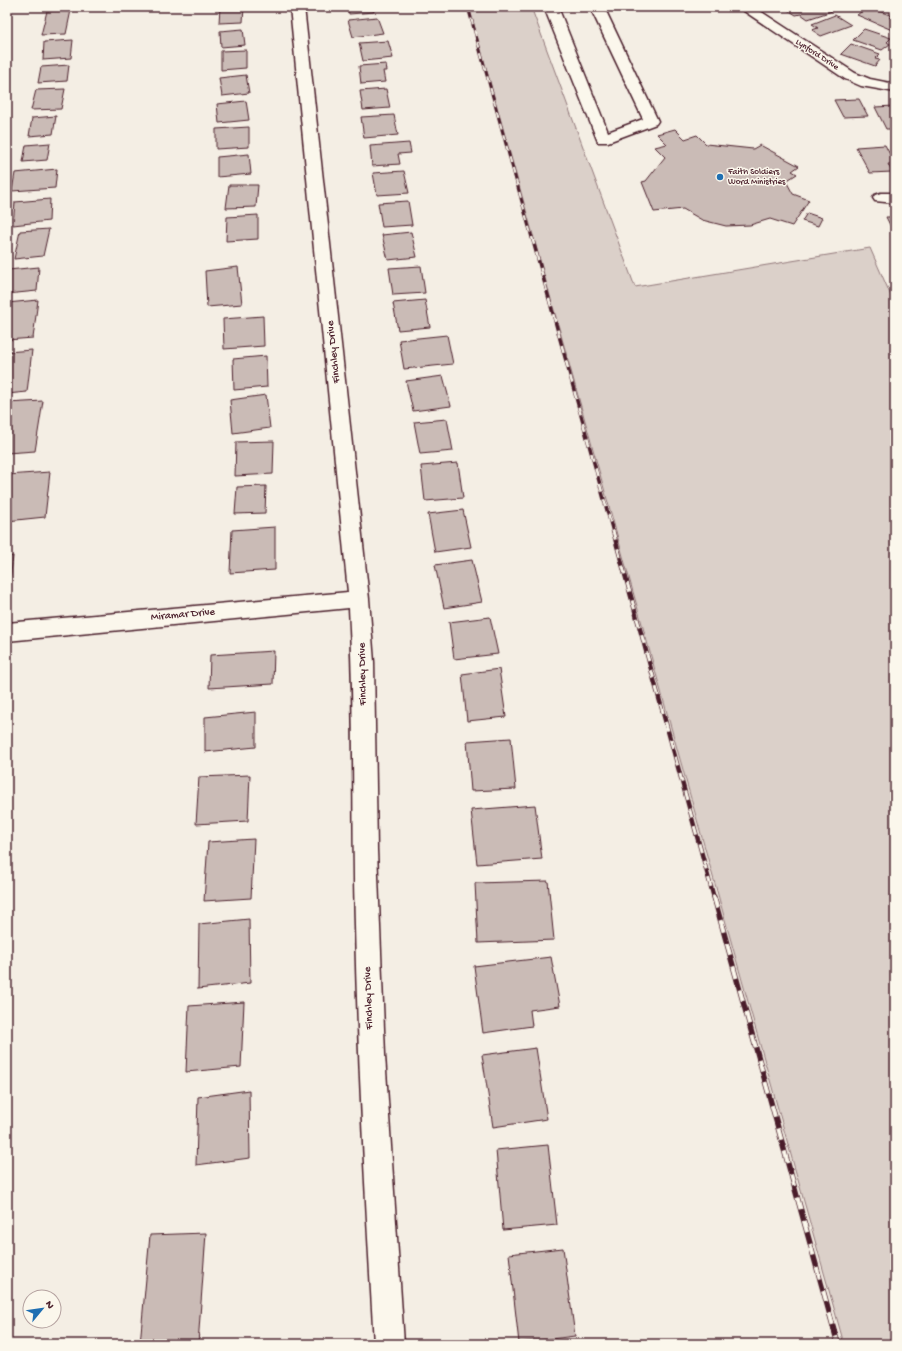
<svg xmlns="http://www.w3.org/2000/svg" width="902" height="1351" font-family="'Gochi Hand',sans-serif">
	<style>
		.green { fill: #dbd0c9; stroke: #92787a }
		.building { fill: #cabbb6; stroke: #4a1f2b }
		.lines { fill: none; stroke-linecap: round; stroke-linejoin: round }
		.minor-casing { stroke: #4a1f2b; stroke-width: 3 }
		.minor { fill: #fbf7ec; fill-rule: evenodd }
		.rail-far3-casing { stroke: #4a1f2b; stroke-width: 3 }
		.rail-far2-casing { stroke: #4a1f2b; stroke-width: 3.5 }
		.rail-far1-casing { stroke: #4a1f2b; stroke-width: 4.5 }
		.rail-casing { stroke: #4a1f2b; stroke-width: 5.5 }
		.rail-far3 { stroke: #fbf7ec; stroke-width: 2; stroke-dasharray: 6; stroke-linecap: butt }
		.rail-far2 { stroke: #fbf7ec; stroke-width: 2.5; stroke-dasharray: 8; stroke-linecap: butt }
		.rail-far1 { stroke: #fbf7ec; stroke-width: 3; stroke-dasharray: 9; stroke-linecap: butt }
		.rail { stroke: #fbf7ec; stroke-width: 4; stroke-dasharray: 12; stroke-linecap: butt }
		.poi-dot { fill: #1f6fb2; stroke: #fbf7ec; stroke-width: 1.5 }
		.labels { text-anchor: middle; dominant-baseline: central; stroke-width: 3; stroke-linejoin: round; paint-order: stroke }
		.far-street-label { font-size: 9px; fill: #4a1f2b; stroke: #fbf7ec }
		.far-poi-label { font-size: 9px; fill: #4a1f2b; stroke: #fbf7ec; text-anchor: start }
		.street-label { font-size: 11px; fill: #4a1f2b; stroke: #fbf7ec }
	</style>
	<rect width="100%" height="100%" fill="#f4eee4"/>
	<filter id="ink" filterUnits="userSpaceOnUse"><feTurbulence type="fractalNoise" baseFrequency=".025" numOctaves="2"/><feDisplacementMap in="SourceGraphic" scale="8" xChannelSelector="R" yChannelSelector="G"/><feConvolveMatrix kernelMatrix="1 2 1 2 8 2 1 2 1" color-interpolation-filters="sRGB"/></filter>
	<g filter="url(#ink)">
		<polygon class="green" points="469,7 531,7 635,287 870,248 895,305 895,1344 844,1344"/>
		<g class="building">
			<polygon points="220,7 244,7 243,22 219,23"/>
			<polygon points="348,7 373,7 374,12 349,14"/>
			<polygon points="798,7 826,7 832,11 808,19 801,14 796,15 788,10"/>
			<polygon points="867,7 893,16 890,18 895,20 895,28 892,30 857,15"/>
			<polygon points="71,10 66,34 41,35 47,11"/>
			<polygon points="835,15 851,25 821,36 812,30 818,28 812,24"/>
			<polygon points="377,17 383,33 353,37 348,20"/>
			<polygon points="243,29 245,45 221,47 220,31"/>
			<polygon points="864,29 891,38 887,42 890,44 882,50 853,40"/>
			<polygon points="73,40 71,58 43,60 44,42"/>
			<polygon points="388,41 393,58 363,61 359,43"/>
			<polygon points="851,44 880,54 875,59 880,60 875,66 841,54"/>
			<polygon points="246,50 246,68 221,70 221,51"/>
			<polygon points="386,64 387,71 383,71 385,82 361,84 359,66"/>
			<polygon points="69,65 67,81 38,83 41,67"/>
			<polygon points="246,75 249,93 222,96 219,78"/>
			<polygon points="65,89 61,109 31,110 36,90"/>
			<polygon points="386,89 390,108 363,110 360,91"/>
			<polygon points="859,99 868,116 843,117 834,100"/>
			<polygon points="246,101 249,120 219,123 217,104"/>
			<polygon points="895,106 895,129 886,129 875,107"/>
			<polygon points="394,115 398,135 364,138 361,117"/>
			<polygon points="56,116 53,134 29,136 32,118"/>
			<polygon points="249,127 249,147 216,149 216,129"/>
			<polygon points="675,129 685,139 697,135 706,144 753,149 760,145 799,166 792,171 797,174 786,181 793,194 809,200 792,226 770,219 750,225 726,226 702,220 683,209 654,212 642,182 646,181 665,157 655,147 667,144 657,134"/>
			<polygon points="50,143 47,160 23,162 26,145"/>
			<polygon points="409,143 411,153 398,154 400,164 372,166 370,146"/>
			<polygon points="885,145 895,164 888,164 892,172 870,173 856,147"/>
			<polygon points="249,154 251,174 217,177 217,157"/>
			<polygon points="57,169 55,188 12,191 15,173"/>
			<polygon points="404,171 409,193 377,195 373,173"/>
			<polygon points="229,185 258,185 256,207 226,208"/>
			<polygon points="50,199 49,221 13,225 15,202"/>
			<polygon points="408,201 412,225 382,227 378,203"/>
			<polygon points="807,213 822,218 818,226 802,221"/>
			<polygon points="258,215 258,239 226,241 227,217"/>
			<polygon points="886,217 895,217 895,235"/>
			<polygon points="49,229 43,256 14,259 20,231"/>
			<polygon points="411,232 417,257 388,260 382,235"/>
			<polygon points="421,266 425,293 393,295 389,268"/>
			<polygon points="39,267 37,291 7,294 8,270"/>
			<polygon points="238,267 242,304 207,307 205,271"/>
			<polygon points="38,300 33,338 7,340 7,303"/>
			<polygon points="425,300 430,327 398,330 393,303"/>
			<polygon points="263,316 264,346 224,349 223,319"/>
			<polygon points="447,335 453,364 404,369 399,340"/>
			<polygon points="32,350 27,392 7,394 7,352"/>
			<polygon points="266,356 267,387 234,390 233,359"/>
			<polygon points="443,376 451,406 413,411 406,381"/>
			<polygon points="266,395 270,428 233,433 230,400"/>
			<polygon points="43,401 35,451 7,453 7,403"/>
			<polygon points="447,419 453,451 420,454 414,422"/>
			<polygon points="274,441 273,474 235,476 236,442"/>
			<polygon points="458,463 463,498 425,501 421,466"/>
			<polygon points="50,472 45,517 7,521 7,475"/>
			<polygon points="266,486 265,513 235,514 237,487"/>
			<polygon points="463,510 471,547 435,552 428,514"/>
			<polygon points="275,527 275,570 230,573 232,530"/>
			<polygon points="13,556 9,590 7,590 7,557"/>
			<polygon points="472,560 482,602 444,608 435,565"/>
			<polygon points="490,617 498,654 454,659 449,622"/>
			<polygon points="274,651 273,684 209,688 210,655"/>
			<polygon points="499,669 506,717 467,721 462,674"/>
			<polygon points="256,712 256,747 205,752 205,717"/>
			<polygon points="511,738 516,789 471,791 467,741"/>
			<polygon points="250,775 248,821 196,824 199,777"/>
			<polygon points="535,805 542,859 477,864 471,810"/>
			<polygon points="254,839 251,898 204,901 208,842"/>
			<polygon points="548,881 554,940 478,943 475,883"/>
			<polygon points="249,919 250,983 198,989 199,924"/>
			<polygon points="551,957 560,1006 530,1010 532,1026 483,1033 474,966"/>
			<polygon points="244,1002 241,1067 186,1072 189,1006"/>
			<polygon points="536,1048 547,1119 493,1127 482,1055"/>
			<polygon points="249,1090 250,1158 196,1165 198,1097"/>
			<polygon points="548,1145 557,1225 503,1230 496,1150"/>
			<polygon points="206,1233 198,1344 140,1344 150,1235"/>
			<polygon points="563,1248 575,1336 519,1343 509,1254"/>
		</g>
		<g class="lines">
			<defs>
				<g id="minor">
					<path d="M 290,7 L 304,7 L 369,599 L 374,662 L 377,850 L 385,1055 L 404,1344 L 374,1344 C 366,1205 358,1066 355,926 C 352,820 355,714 349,608 L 7,641 L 7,623 L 348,592 Z"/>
					<polygon points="544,7 558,7 608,132 643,119 590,7 604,7 658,121 656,124 608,142 598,142"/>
					<polygon points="738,7 754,7 855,73 870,79 895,84 895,92 861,86 845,79"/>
					<polygon points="881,193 895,193 895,203 875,201 873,198 875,195"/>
				</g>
			</defs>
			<use href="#minor" class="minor-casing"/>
			<use href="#minor" class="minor"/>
			<defs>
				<polyline id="rail-far3" points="468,7 532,238"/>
				<polyline id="rail-far2" points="532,237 613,532"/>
				<polyline id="rail-far1" points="613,531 714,898"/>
				<polyline id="rail" points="714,897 838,1344"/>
			</defs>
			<use href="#rail-far3" class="rail-far3-casing"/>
			<use href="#rail-far2" class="rail-far2-casing"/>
			<use href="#rail-far1" class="rail-far1-casing"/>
			<use href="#rail" class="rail-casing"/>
			<use href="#rail-far3" class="rail-far3"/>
			<use href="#rail-far2" class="rail-far2"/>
			<use href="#rail-far1" class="rail-far1"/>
			<use href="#rail" class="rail"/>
		</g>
	</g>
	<circle class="poi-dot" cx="720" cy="177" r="4"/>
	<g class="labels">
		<g class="far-street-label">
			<text transform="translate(817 55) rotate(33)">Lynford Drive</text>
		</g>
		<g class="far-poi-label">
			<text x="728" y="172">Faith Soldiers<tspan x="728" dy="10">Word Ministries</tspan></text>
		</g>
		<g class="street-label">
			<text transform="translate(334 352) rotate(-96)">Finchley Drive</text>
			<text transform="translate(183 615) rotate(-5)">Miramar Drive</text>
			<text transform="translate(363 674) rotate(-91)">Finchley Drive</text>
			<text transform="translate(369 998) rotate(-92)">Finchley Drive</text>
		</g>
	</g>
	<rect width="902" height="1351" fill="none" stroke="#fbf7ec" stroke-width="24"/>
	<rect x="12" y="12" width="878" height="1327" fill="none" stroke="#4a1f2b" stroke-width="1.5" filter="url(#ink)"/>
	<g transform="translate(42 1309) rotate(61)"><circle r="19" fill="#fbf7ec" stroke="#b4a19f"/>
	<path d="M0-3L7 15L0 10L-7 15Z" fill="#1f6fb2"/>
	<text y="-6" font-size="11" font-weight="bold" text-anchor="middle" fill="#4a1f2b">N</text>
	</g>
</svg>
